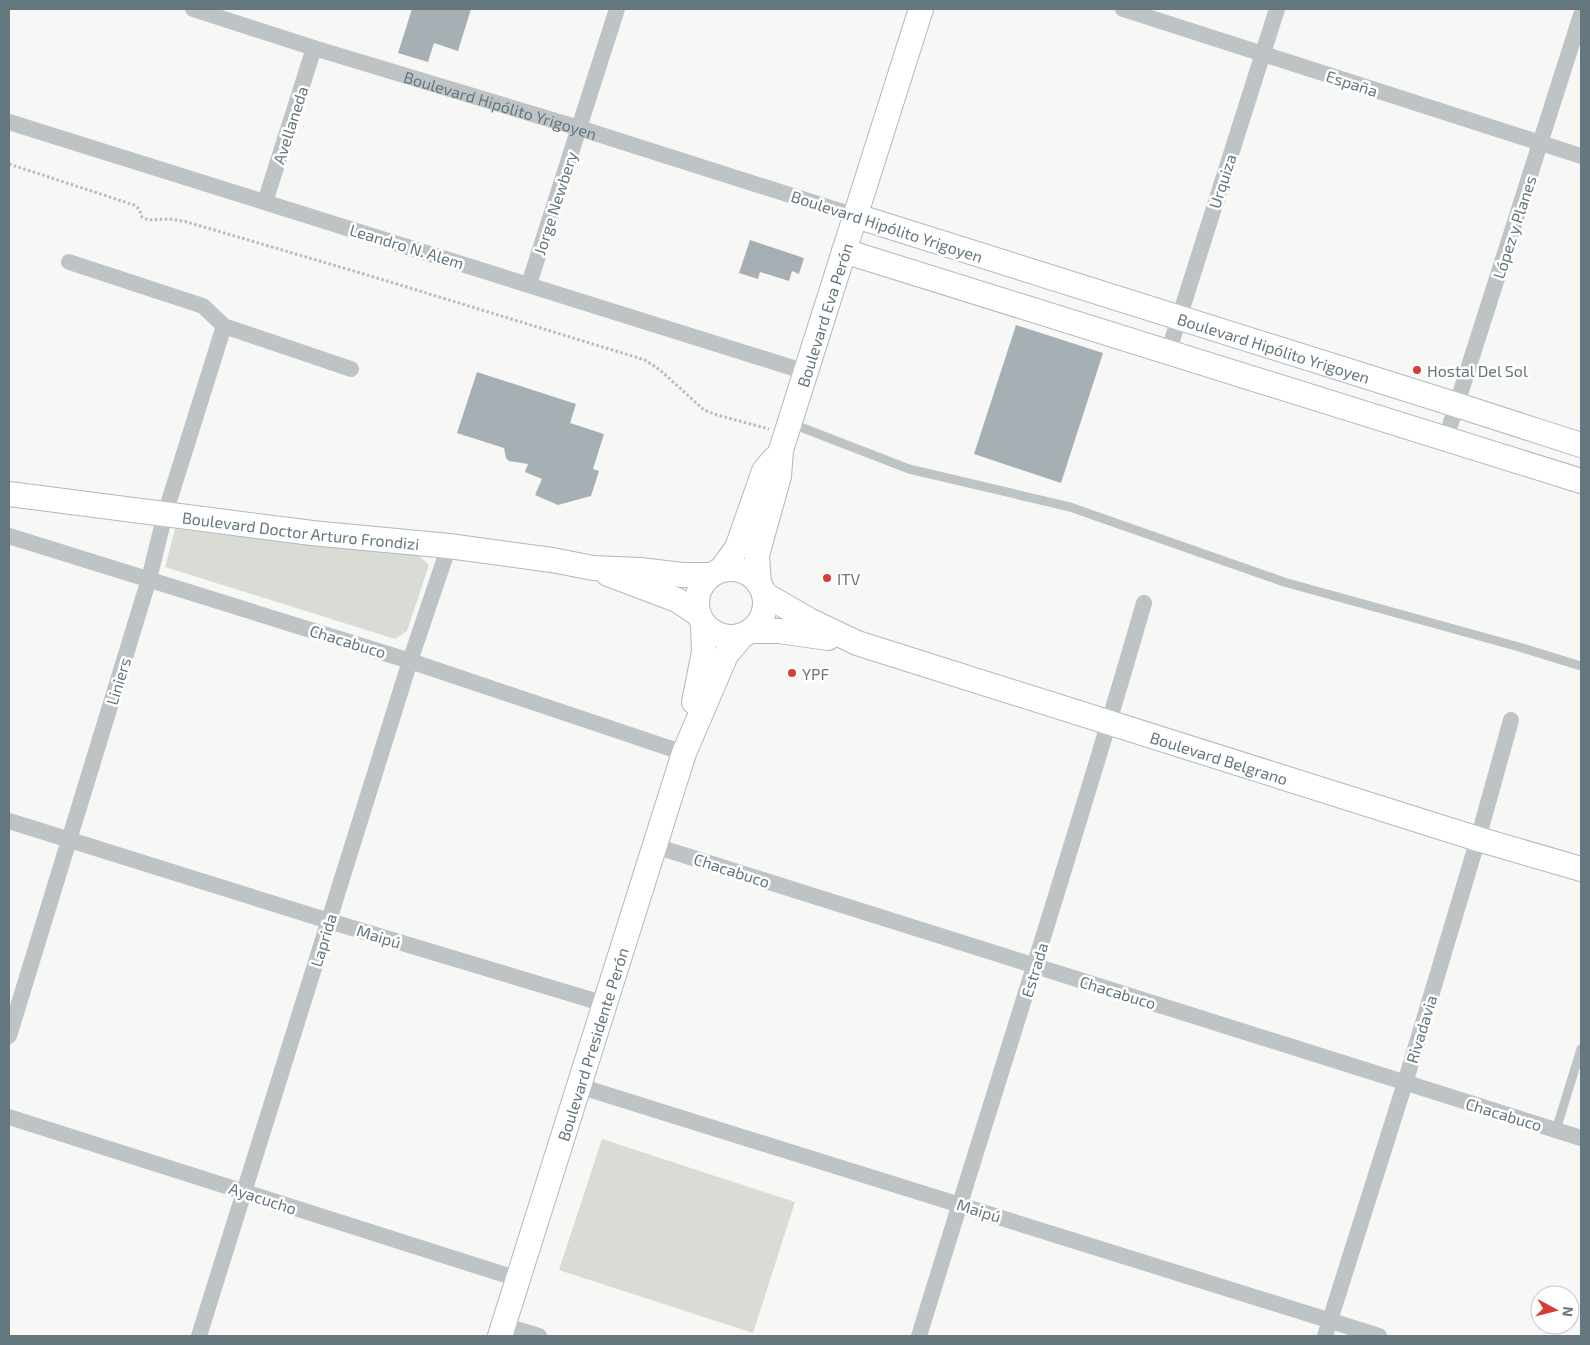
<svg xmlns="http://www.w3.org/2000/svg" width="1590" height="1345" font-family="'Exo 2',sans-serif">
	<style>
		.green { fill: #d8dcd4 }
		.building { fill: #a6b0b4 }
		.lines { fill: none; stroke-linecap: round; stroke-linejoin: round }
		.secondary-casing { stroke: #b1b8bb; stroke-width: 26 }
		.path { stroke: #b7bbbd; stroke-width: 3; stroke-dasharray: 2.5 2.5; stroke-linecap: butt }
		.lane { stroke: #bec4c6; stroke-width: 9 }
		.street { stroke: #bec4c6; stroke-width: 16 }
		.secondary { stroke: #fff; stroke-width: 24 }
		.poi-dot { fill: #d83d35; stroke: #fff; stroke-width: 2 }
		.labels { text-anchor: middle; dominant-baseline: central; stroke-width: 5; stroke-linejoin: round; paint-order: stroke }
		.street-label { font-size: 16px; fill: #64777e; stroke: #fff }
		.poi-label { font-size: 16px; fill: #64777e; stroke: #fff; text-anchor: start }
	</style>
	<rect width="100%" height="100%" fill="#f7f7f5"/>
	<g class="green">
		<polygon points="175,529 418,555 429,565 407,631 395,639 165,567"/>
		<polygon points="602,1139 795,1202 753,1333 559,1270"/>
	</g>
	<g class="building">
		<polygon points="412,9 471,9 458,51 434,43 428,62 398,53"/>
		<polygon points="750,240 804,258 799,274 792,271 789,281 760,272 758,279 739,273"/>
		<polygon points="1016,325 1103,353 1061,483 974,454"/>
		<polygon points="477,372 576,404 570,423 604,434 593,469 599,471 591,496 558,505 535,495 542,479 525,472 528,464 509,461 506,458 504,448 457,433"/>
	</g>
	<g class="lines">
		<defs>
			<g id="secondary">
				<path id="s2" d="M 856,216 L 1457,405 L 1581,445"/>
				<polyline points="844,251 1581,481"/>
				<path id="s3" d="M 9,494 L 312,533 L 449,546 L 552,560 L 593,568 L 640,570 L 682,575 L 711,575"/>
				<circle cx="731" cy="603" r="34"/>
				<polyline points="721,570 737,548 764,471 774,459"/>
				<polyline points="608,574 677,600 698,614"/>
				<path id="s4" d="M 759,584 L 757,555 L 779,476 L 781,450 L 921,9"/>
				<path id="s5" d="M 764,594 L 809,620 L 857,643 L 1478,839 L 1581,869"/>
				<polyline points="751,631 779,631 828,638"/>
				<polyline points="694,702 704,652 703,624"/>
				<path id="s6" d="M 500,1336 L 684,753 L 726,655 L 742,636"/>
			</g>
		</defs>
		<use href="#secondary" class="secondary-casing"/>
		<polyline class="path" points="9,164 134,205 139,209 142,217 148,220 170,219 187,222 374,277 645,360 660,370 704,410 717,415 769,429"/>
		<g class="lane">
			<polyline points="790,423 909,469 1070,507 1284,582 1519,647 1581,666"/>
			<polyline points="1556,1130 1581,1049"/>
		</g>
		<g class="street">
			<path id="s1" d="M 193,9 L 314,48 L 579,128 L 856,216"/>
			<polyline points="1123,9 1581,156"/>
			<polyline points="9,122 806,372"/>
			<polyline points="265,202 314,48"/>
			<polyline points="69,262 203,306 224,326 351,369"/>
			<polyline points="529,284 617,9"/>
			<polyline points="1168,353 1277,9"/>
			<polyline points="1446,438 1581,15"/>
			<polyline points="9,536 410,661 684,753"/>
			<polyline points="9,821 329,921 605,1004"/>
			<polyline points="655,846 1581,1138"/>
			<polyline points="9,1036 149,579 165,514 224,326"/>
			<polyline points="579,1086 1379,1336"/>
			<polyline points="9,1117 518,1279"/>
			<polyline points="503,1325 539,1336"/>
			<polyline points="199,1336 410,661 449,546"/>
			<path d="M 919,1336 C 994,1092 1073,849 1144,603"/>
			<polyline points="1325,1336 1405,1083 1478,839 1511,720"/>
		</g>
		<use href="#secondary" class="secondary"/>
	</g>
	<g class="poi-dot">
		<circle cx="1417" cy="370" r="5"/>
		<circle cx="827" cy="578" r="5"/>
		<circle cx="792" cy="673" r="5"/>
	</g>
	<g class="labels">
		<g class="street-label">
			<text transform="translate(1352 83) rotate(18)">España</text>
			<text stroke="none"><textPath href="#s1" startOffset="322">Boulevard Hipólito Yrigoyen</textPath></text>
			<text transform="translate(290 125) rotate(-72)">Avellaneda</text>
			<text transform="translate(1222 181) rotate(-72)">Urquiza</text>
			<text transform="translate(555 203) rotate(-72)">Jorge Newbery</text>
			<text transform="translate(887 226) rotate(18)">Boulevard Hipólito Yrigoyen</text>
			<text transform="translate(1514 227) rotate(-72)">López y Planes</text>
			<text transform="translate(407 246) rotate(17)">Leandro N. Alem</text>
			<text stroke="none"><textPath href="#s4" startOffset="279">Boulevard Eva Perón</textPath></text>
			<text stroke="none"><textPath href="#s2" startOffset="438">Boulevard Hipólito Yrigoyen</textPath></text>
			<text stroke="none"><textPath href="#s3" startOffset="294">Boulevard Doctor Arturo Frondizi</textPath></text>
			<text transform="translate(348 641) rotate(17)">Chacabuco</text>
			<text transform="translate(118 681) rotate(-73)">Liniers</text>
			<text stroke="none"><textPath href="#s5" startOffset="485">Boulevard Belgrano</textPath></text>
			<text transform="translate(732 870) rotate(18)">Chacabuco</text>
			<text transform="translate(379 936) rotate(17)">Maipú</text>
			<text transform="translate(323 940) rotate(-73)">Laprida</text>
			<text transform="translate(1034 970) rotate(-73)">Estrada</text>
			<text transform="translate(1118 992) rotate(17)">Chacabuco</text>
			<text transform="translate(1421 1029) rotate(-73)">Rivadavia</text>
			<text stroke="none"><textPath href="#s6" startOffset="306">Boulevard Presidente Perón</textPath></text>
			<text transform="translate(1504 1114) rotate(17)">Chacabuco</text>
			<text transform="translate(263 1198) rotate(18)">Ayacucho</text>
			<text transform="translate(979 1210) rotate(17)">Maipú</text>
		</g>
		<g class="poi-label">
			<text x="1427" y="370">Hostal Del Sol</text>
			<text x="837" y="578">ITV</text>
			<text x="802" y="673">YPF</text>
		</g>
	</g>
	<rect width="1590" height="1345" fill="none" stroke="#64777e" stroke-width="20"/>
	<g transform="translate(1555 1310) rotate(97)"><circle r="24" fill="#ffffff" stroke="#c1c9cb"/>
	<path d="M0-4L9 19L0 12L-9 19Z" fill="#d83d35"/>
	<text y="-8" font-size="14" font-weight="bold" text-anchor="middle" fill="#64777e">N</text>
	</g>
</svg>
